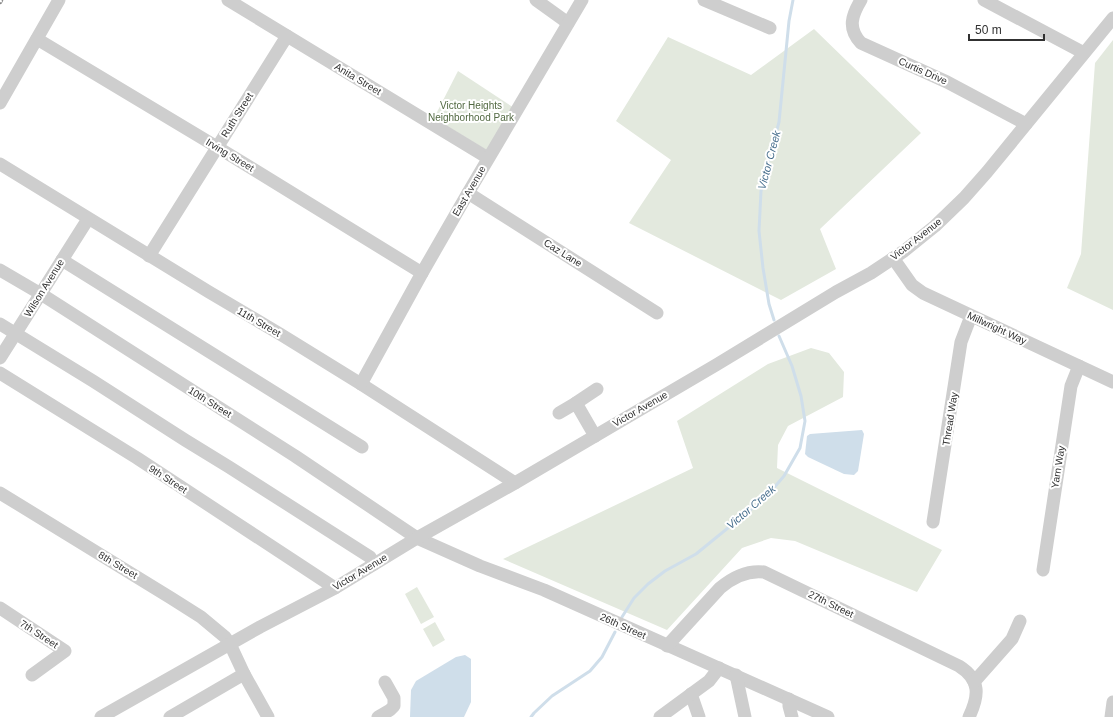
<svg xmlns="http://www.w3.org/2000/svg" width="1113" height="717" font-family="Arial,sans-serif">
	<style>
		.green { fill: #e3e9de }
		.water { fill: #cfdeea }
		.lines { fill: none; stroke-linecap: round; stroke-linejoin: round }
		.stream { stroke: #cfdeea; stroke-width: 3 }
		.minor { stroke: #cecece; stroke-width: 13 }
		.rail-casing { stroke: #868686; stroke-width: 4.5 }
		.rail { stroke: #fff; stroke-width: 3; stroke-dasharray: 9; stroke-linecap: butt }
		.labels { text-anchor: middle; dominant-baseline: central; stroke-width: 4; stroke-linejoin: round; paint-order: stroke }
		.street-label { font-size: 10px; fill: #313131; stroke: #fff }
		.park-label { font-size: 10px; fill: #526942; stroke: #fff }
		.water-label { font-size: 11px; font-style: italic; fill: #456d8c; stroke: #fff }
	</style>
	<rect width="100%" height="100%" fill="#fff"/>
	<g class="green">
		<polygon points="814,29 921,133 820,229 836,269 781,300 629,223 671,160 616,121 668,37 751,75"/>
		<polygon points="1113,40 1113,310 1067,288 1081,254 1095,63"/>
		<polygon points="458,71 514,108 488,151 434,118"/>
		<polygon points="811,348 829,353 844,372 843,397 788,426 778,445 777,468 942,550 917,592 795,541 771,538 742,548 667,630 503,559 693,468 677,421 768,364"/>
		<polygon points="417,587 434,617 421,624 405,594"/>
		<polygon points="435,622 445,640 433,647 423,629"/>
	</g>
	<g class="water">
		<polygon points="862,430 864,434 858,471 854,475 844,474 808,457 805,454 807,436 810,434"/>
		<polygon points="465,655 471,659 471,702 464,717 410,717 411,690 416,681 456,657"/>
	</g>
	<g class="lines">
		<g class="stream">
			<polyline points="774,320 769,304 763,268 759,231 761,191 779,122 789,21 793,0"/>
			<polyline points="622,617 634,598 648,584 665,571 696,554 766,497 784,476 800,448 805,421 801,396 792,366 779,336"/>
			<polyline points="531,717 534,713 552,696 590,671 602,657 615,632"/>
		</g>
		<g class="minor">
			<polyline points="228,0 488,158"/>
			<polyline points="536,0 568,23"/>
			<polyline points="704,0 770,28"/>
			<path d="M 861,0 C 852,15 847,28 861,43 L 947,82 L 1026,124"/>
			<polyline points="984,0 1084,53"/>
			<polyline points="37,39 217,147 422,273"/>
			<polyline points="0,103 59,0"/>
			<polyline points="0,164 209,292 280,334 361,384 515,483"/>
			<polyline points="468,193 657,313"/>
			<polyline points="149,256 287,36"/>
			<polyline points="893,258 912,285 923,293 1113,382"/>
			<polyline points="62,260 362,447"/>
			<polyline points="0,270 41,294 295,456 417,538 480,566 544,590 828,717"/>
			<polyline points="0,324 93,381 185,440 229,467 370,557 374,564"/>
			<polyline points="0,358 88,219"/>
			<polyline points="0,373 137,458 335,588"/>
			<polyline points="361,384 422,273 468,193 582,0"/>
			<polyline points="576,403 597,389"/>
			<polyline points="559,413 576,403 595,436"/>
			<polyline points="0,493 171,598 201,617 225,637 230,644 244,674 268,717"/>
			<polyline points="933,522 961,342 971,316"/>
			<polyline points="1043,570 1071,386 1079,366"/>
			<polyline points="0,608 65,651 32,675"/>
			<path d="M 667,646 L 720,588 C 733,577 747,570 764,572 L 959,666 C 981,680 979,696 969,717"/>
			<polyline points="736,675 745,717"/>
			<polyline points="974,682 1012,639 1020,621"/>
			<polyline points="691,694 699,717"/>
			<polyline points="789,699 789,706 792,717"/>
			<polyline points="101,717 260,627 335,588 417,538 515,483 716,365 836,292 871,273 904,251 935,226 964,198 987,172 1113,18"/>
			<polyline points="170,717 244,674"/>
			<polyline points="378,717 390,710 394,706 394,698 385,682"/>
			<polyline points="660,717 709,681 719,668"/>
			<polyline points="1111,717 1113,702"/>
		</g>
		<defs>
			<polyline id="rail" points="0,2 1,0"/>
		</defs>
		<use href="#rail" class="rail-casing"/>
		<use href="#rail" class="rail"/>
	</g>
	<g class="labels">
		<g class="street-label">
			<text transform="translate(923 71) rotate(24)">Curtis Drive</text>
			<text transform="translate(358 79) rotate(31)">Anita Street</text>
			<text transform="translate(237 115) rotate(-58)">Ruth Street</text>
			<text transform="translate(230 155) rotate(31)">Irving Street</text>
			<text transform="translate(469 191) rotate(-60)">East Avenue</text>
			<text transform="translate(916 239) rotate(-38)">Victor Avenue</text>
			<text transform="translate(563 253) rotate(32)">Caz Lane</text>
			<text transform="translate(44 288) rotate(-58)">Wilson Avenue</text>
			<text transform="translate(259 322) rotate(30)">11th Street</text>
			<text transform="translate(997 328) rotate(25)">Millwright Way</text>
			<text transform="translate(210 402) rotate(32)">10th Street</text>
			<text transform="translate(640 409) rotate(-30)">Victor Avenue</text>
			<text transform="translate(950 419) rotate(-81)">Thread Way</text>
			<text transform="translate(1058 467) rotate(-81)">Yarn Way</text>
			<text transform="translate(168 479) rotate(33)">9th Street</text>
			<text transform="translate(118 565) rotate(31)">8th Street</text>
			<text transform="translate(360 572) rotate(-31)">Victor Avenue</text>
			<text transform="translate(831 604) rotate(26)">27th Street</text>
			<text transform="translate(623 626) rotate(24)">26th Street</text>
			<text transform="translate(39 634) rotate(33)">7th Street</text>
		</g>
		<g class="park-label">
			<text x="471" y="105">Victor Heights<tspan x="471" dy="12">Neighborhood Park</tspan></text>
		</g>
		<g class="water-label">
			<text transform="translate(769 160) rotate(-75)">Victor Creek</text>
			<text transform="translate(751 507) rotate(-41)">Victor Creek</text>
		</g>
	</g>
	<path d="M969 34v6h75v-6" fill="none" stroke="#313131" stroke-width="2"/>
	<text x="975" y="34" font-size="12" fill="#313131" stroke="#ffffff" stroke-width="3" paint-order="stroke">50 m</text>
</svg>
